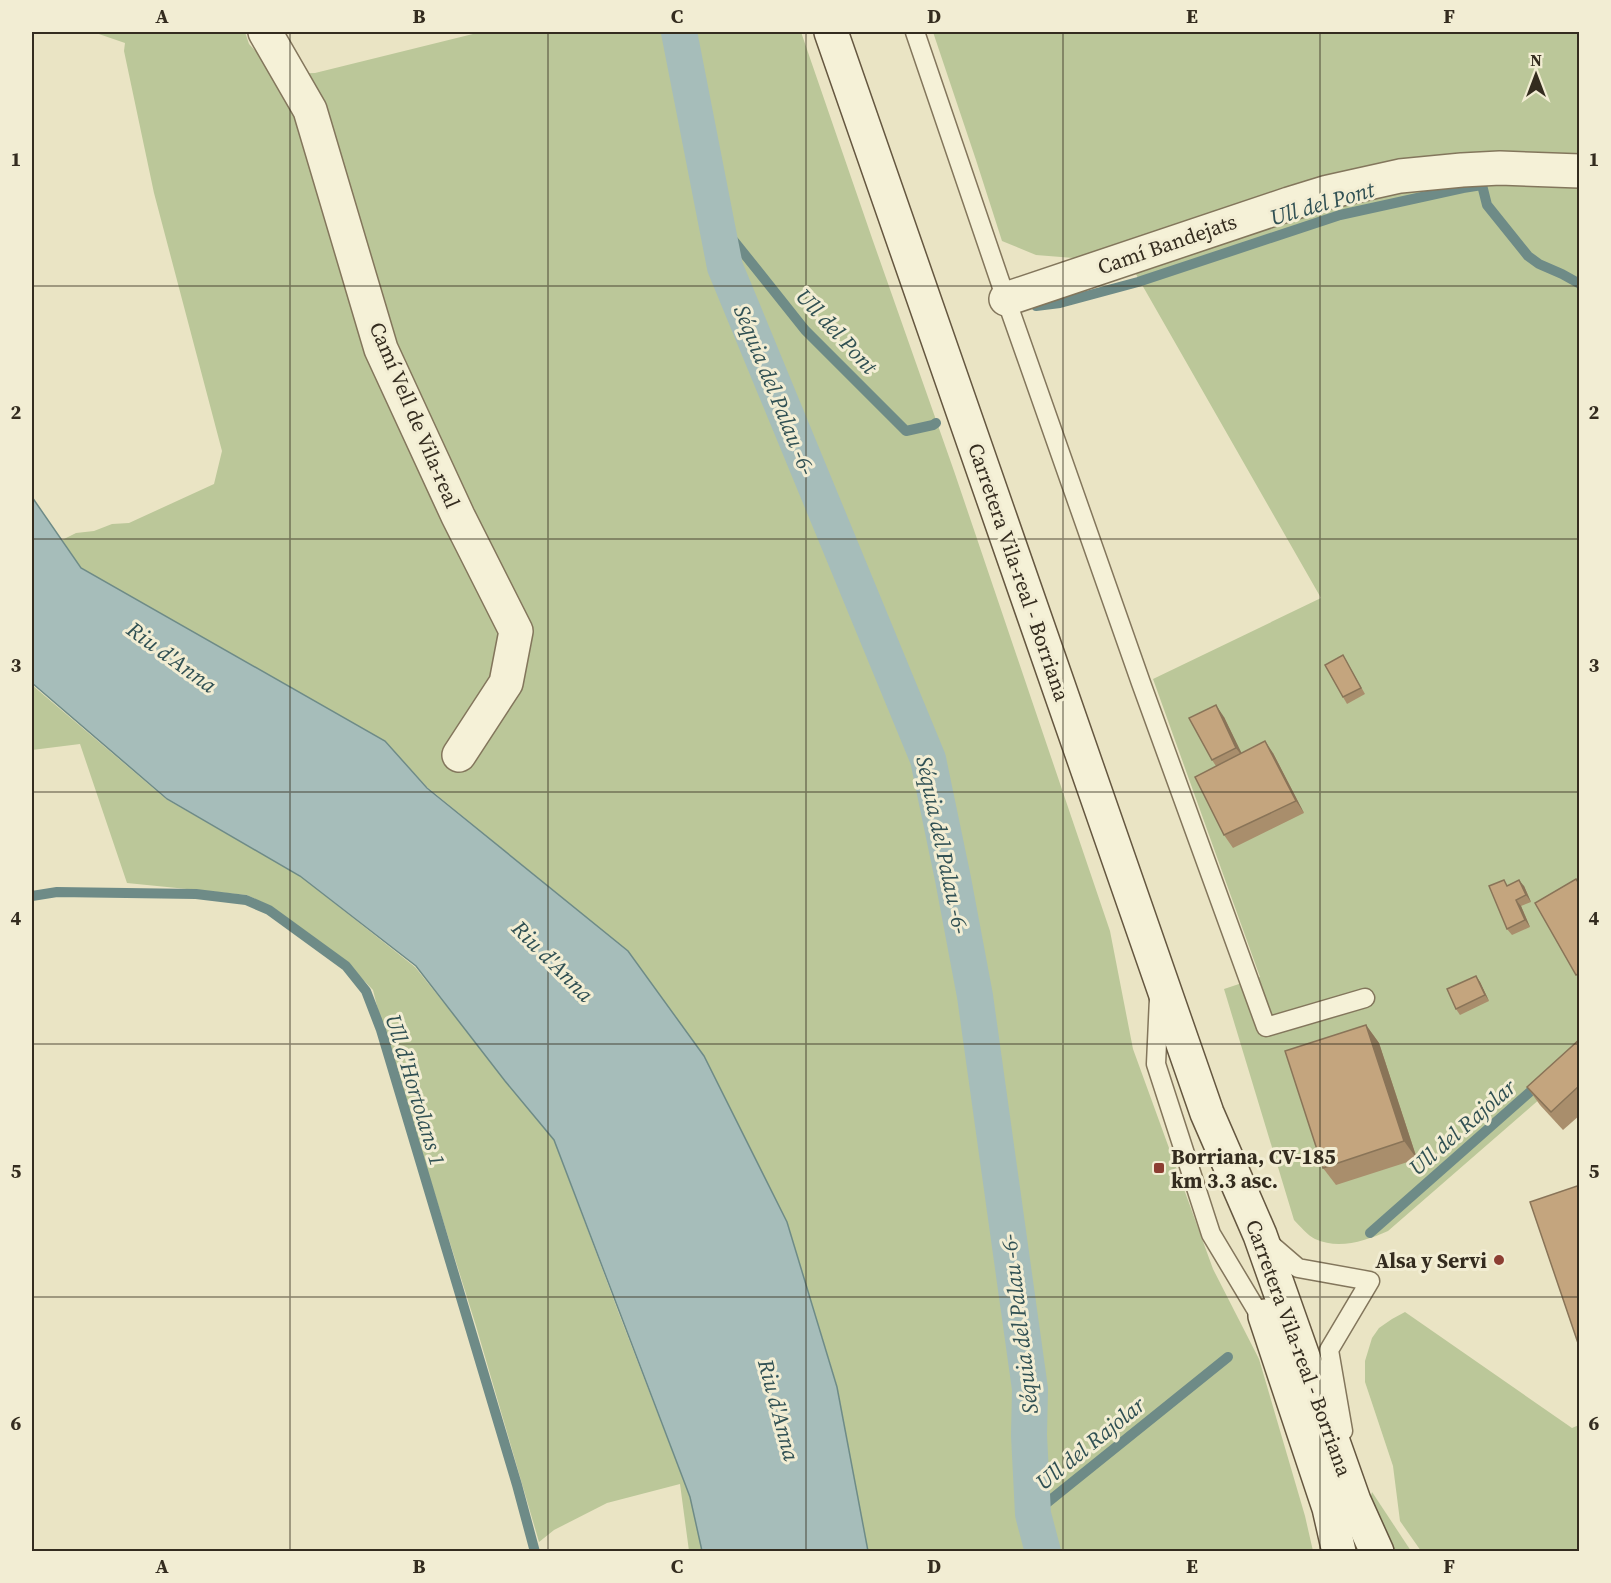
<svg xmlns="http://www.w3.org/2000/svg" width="1611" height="1583" font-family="'Source Serif 4',serif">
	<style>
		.green { fill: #bbc799 }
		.water { fill: #a6bdba; stroke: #6e8b87; stroke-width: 1.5 }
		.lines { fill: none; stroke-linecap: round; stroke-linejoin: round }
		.stream { stroke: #6e8b87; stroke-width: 10 }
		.canal { stroke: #a6bdba; stroke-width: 36 }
		.lane-casing { stroke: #83765c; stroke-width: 21 }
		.street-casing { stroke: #83765c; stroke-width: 36 }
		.secondary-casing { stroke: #655740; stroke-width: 36 }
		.lane { stroke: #f5f1d7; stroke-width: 18 }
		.street { stroke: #f5f1d7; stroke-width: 33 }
		.secondary { stroke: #f5f1d7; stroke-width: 33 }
		.wall { fill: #a98e6c }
		.shaded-wall { fill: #897458 }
		.building { fill: #c4a57e; stroke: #897458; stroke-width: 1.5 }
		.grid { fill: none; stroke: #342c1f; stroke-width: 1.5; stroke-opacity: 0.55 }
		.poi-dot { fill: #8c3e32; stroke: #f2edd3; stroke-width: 2 }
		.labels { text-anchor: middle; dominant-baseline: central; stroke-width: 6; stroke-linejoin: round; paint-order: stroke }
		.street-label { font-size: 21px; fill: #342c1f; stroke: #f2edd3 }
		.poi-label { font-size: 21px; font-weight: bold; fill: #342c1f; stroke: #f2edd3; text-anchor: start }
		.water-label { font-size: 22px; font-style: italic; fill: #305053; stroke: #f2edd3 }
		.neatline { fill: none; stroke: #342c1f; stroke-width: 2 }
		.grid-label { font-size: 20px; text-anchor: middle; font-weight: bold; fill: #342c1f }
	</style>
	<rect width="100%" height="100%" fill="#eae4c4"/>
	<g class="green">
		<polygon points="93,32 245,32 249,44 277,74 315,73 481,32 801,32 873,241 954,471 1110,931 1133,1049 1213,1269 1259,1359 1305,1516 1313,1551 868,1551 837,1386 787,1222 704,1056 628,951 427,787 385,741 81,568 62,540 76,533 94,531 112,524 129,523 214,484 222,451 154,193 124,51 125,43"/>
		<polygon points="933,32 1579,32 1579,163 1513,159 1086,259 1036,255 1002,241 976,160"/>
		<path d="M 1579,179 L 1579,1065 L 1388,1231 C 1365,1241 1339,1250 1315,1239 C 1307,1235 1300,1226 1294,1220 L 1224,989 L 1260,977 L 1153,679 L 1321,598 L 1133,269 L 1280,219 L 1398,190 Z"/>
		<polygon points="32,685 166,799 300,876 415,967 554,1140 618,1311 690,1497 702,1551 689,1551 680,1484 607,1503 554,1530 539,1542 476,1326 381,1022 373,990 351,967 272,907 247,895 127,883 80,744 32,750"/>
		<polygon points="1405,1312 1572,1428 1579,1425 1579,1551 1421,1551 1400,1521 1393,1466 1365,1382 1365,1361 1372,1338 1379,1328 1392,1319"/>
		<polygon points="1372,1492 1411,1551 1387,1551 1368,1507"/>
	</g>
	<polygon class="water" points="32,497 81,568 385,741 427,788 628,951 704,1056 787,1222 837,1387 868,1551 702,1551 690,1497 554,1140 505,1081 416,966 300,876 167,799 32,683"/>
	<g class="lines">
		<g class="stream">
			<polyline points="719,241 734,241 805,330 906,431 933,425 936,423"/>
			<polyline points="1036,306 1060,303 1138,282 1340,215 1463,188 1482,185 1487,205 1528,256 1539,264 1562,274 1580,284"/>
			<polyline points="32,896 57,892 196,894 246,900 269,910 346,966 366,991 381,1030 517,1485 535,1552"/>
			<polyline points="1370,1233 1540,1083"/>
			<polyline points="1033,1514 1228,1357"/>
		</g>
		<polyline class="canal" points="679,32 725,267 928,759 953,879 975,996 1030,1389 1029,1435 1033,1514 1043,1552"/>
		<defs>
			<g id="lane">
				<polyline points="915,32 1006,299 1141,683 1266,1027 1365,998"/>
				<polyline points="1159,998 1156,1064 1211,1234 1265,1324"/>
				<polyline points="1269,1243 1298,1268 1370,1281 1329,1350 1343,1431"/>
			</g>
			<g id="street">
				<polyline points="265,32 310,110 381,349 458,516 516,631 506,683 459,755"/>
				<polyline points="1006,299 1289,204 1328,192 1400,176 1462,170 1500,168 1580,171"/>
			</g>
			<g id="secondary">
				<polyline points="831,32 1207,1113 1260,1235 1354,1501 1377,1552"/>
				<polyline points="1265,1316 1329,1508 1339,1552"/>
			</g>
		</defs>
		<use href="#lane" class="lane-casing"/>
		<use href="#street" class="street-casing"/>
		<use href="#secondary" class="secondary-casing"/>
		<use href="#lane" class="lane"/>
		<use href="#street" class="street"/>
		<use href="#secondary" class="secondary"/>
	</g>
	<g class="wall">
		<polygon points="1347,662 1365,694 1347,704 1343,697"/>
		<polygon points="1224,717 1241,753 1273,753 1304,813 1233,848 1224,835 1216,766 1212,760"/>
		<polygon points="1508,885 1524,886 1531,902 1521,906 1530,927 1512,935 1507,929"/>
		<polygon points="1476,976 1480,982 1489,1001 1460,1015 1456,1009"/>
		<polygon points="1366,1025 1379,1043 1417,1159 1336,1185 1323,1168"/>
		<polygon points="1580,1039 1580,1115 1563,1130 1540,1105 1527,1087"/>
	</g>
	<g class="shaded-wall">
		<polygon points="1216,705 1224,717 1245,760 1236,748"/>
		<polygon points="1265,741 1273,753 1304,813 1296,801"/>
		<polygon points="1519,880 1524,886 1531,902 1526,895"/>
		<polygon points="1516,900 1521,906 1530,927 1525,920"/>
		<polygon points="1476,976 1480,982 1489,1001 1485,995"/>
		<polygon points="1366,1025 1379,1043 1417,1159 1404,1141"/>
	</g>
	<g class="building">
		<polygon points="1343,655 1361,688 1343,697 1325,665"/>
		<polygon points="1216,705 1236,748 1212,760 1189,718"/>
		<polygon points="1265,741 1296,801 1224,835 1195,777"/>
		<polygon points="1576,879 1580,885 1580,973 1576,975 1535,903"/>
		<polygon points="1504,880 1507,886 1519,880 1526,895 1516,900 1525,920 1507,929 1489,886"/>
		<polygon points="1476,976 1485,995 1456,1009 1447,989"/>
		<polygon points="1366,1025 1404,1141 1323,1168 1285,1051"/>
		<polygon points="1580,1039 1580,1085 1551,1112 1527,1087"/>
		<polygon points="1580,1185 1580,1349 1530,1202"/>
	</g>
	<path class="grid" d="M 290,32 L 290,1552M 548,32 L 548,1552M 806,32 L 806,1552M 1063,32 L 1063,1552M 1320,32 L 1320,1552M 32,286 L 1580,286M 32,539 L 1580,539M 32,792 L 1580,792M 32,1044 L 1580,1044M 32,1297 L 1580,1297"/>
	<g class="poi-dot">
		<rect x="1153" y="1162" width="12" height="12" rx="3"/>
		<circle cx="1499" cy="1260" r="6"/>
	</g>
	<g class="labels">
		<g class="street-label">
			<text transform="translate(1167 244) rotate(-19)">Camí Bandejats</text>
			<text transform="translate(415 415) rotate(67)">Camí Vell de Vila-real</text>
			<text transform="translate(1019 572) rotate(71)">Carretera Vila-real - Borriana</text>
			<text transform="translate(1299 1348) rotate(70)">Carretera Vila-real - Borriana</text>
		</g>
		<g class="poi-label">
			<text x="1171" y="1156">Borriana, CV-185<tspan x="1171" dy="24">km 3.3 asc.</tspan></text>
			<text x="1487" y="1260" text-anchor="end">Alsa y Servi</text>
		</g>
		<g class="water-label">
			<text transform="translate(1322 203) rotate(-16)">Ull del Pont</text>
			<text transform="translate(837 331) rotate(47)">Ull del Pont</text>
			<text transform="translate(775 390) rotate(68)">Séquia del Palau -6-</text>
			<text transform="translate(172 657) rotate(36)">Riu d'Anna</text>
			<text transform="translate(943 845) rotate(78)">Séquia del Palau -6-</text>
			<text transform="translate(553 961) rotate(45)">Riu d'Anna</text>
			<text transform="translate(416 1090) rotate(73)">Ull d'Hortolans 1</text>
			<text transform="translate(1462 1127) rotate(-41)">Ull del Rajolar</text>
			<text transform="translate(1019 1324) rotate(-97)">Séquia del Palau -6-</text>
			<text transform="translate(779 1410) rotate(75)">Riu d'Anna</text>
			<text transform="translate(1090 1443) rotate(-39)">Ull del Rajolar</text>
		</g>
	</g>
	<rect width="1611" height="1583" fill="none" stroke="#f2edd3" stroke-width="66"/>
	<g transform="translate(1536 75)" stroke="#f2edd3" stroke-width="4.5" paint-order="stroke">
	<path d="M0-4.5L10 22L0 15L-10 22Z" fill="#342c1f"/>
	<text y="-9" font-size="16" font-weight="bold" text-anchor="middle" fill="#342c1f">N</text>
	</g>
	<rect x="33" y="33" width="1545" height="1517" class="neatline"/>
	<g class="grid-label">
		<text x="162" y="23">A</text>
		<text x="419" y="23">B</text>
		<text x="677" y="23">C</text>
		<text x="934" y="23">D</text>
		<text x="1192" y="23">E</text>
		<text x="1449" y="23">F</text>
		<text x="16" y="166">1</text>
		<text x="1594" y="166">1</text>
		<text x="16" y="419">2</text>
		<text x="1594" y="419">2</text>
		<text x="16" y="672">3</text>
		<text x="1594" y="672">3</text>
		<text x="16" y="925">4</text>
		<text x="1594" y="925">4</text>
		<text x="16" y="1178">5</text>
		<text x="1594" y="1178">5</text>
		<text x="16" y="1430">6</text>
		<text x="1594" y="1430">6</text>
		<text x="162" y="1573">A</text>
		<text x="419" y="1573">B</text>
		<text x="677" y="1573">C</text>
		<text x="934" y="1573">D</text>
		<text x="1192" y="1573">E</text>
		<text x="1449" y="1573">F</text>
	</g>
</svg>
